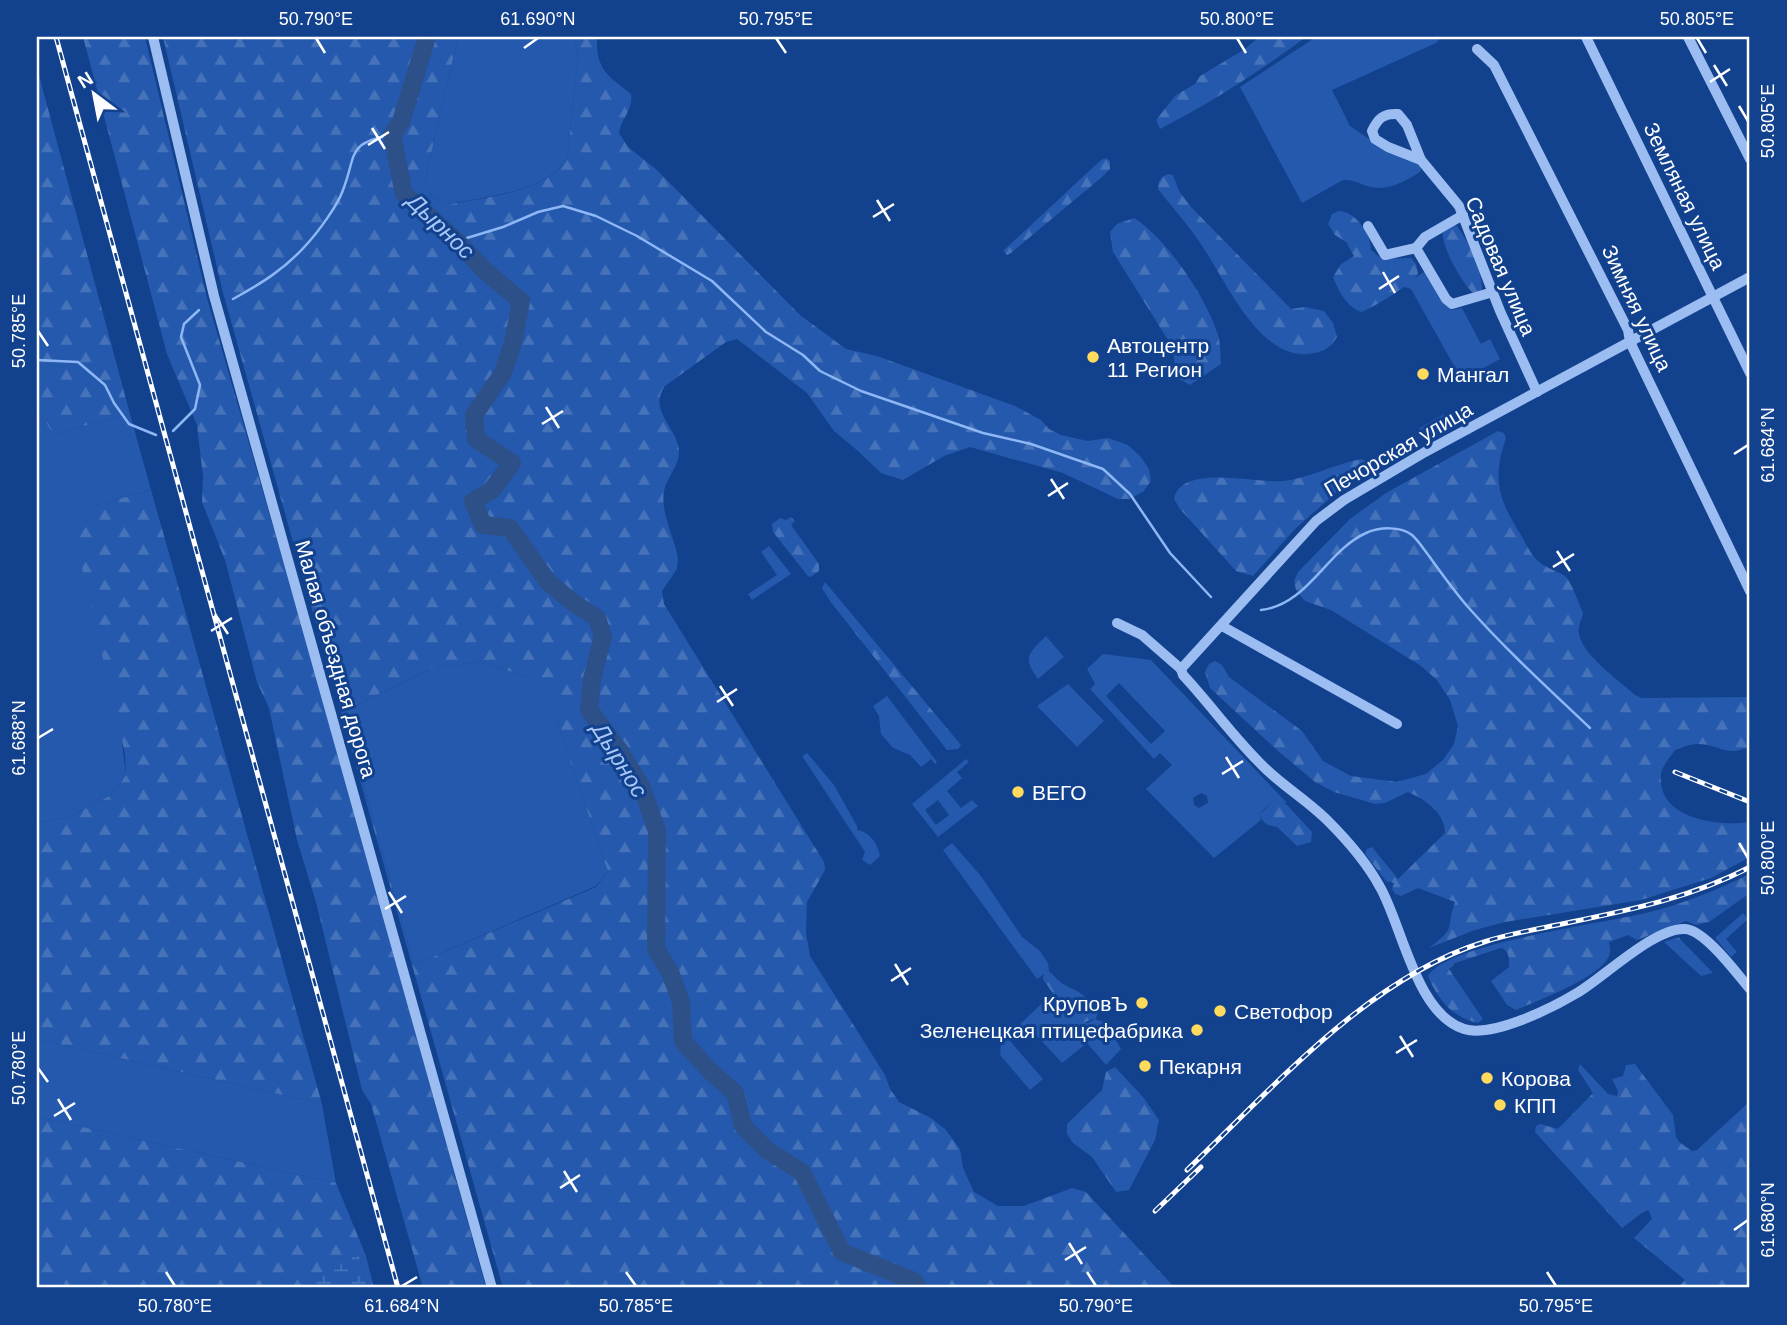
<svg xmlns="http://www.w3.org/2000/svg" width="1787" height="1325" font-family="Arial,sans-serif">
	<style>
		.green { fill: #2459ad; fill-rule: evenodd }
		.forest { fill: url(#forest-firs); fill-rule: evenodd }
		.wetland { fill: url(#wetland-marsh) }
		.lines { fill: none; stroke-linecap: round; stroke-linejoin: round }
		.stream { stroke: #8eb7f5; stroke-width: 2.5 }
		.river { stroke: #2e5089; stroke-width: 18 }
		.minor { stroke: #9cbdf1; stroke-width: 10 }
		.rail-casing { stroke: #fff; stroke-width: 5 }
		.rail { stroke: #12418e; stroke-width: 2.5; stroke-dasharray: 8; stroke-linecap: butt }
		.ticks { fill: none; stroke: #fff; stroke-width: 2.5 }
		.poi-dot { fill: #ffda5c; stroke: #12418e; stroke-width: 2.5 }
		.labels { text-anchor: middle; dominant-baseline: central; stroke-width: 6; stroke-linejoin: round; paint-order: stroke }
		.street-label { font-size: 21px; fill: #fff; stroke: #12418e }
		.poi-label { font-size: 21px; fill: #fff; stroke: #12418e; text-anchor: start }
		.water-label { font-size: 23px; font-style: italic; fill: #a8c8f9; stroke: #12418e }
		.neatline { fill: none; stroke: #fff; stroke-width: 2.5 }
		.ticks-label { font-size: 18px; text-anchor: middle; fill: #fff }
	</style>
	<defs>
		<pattern id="forest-firs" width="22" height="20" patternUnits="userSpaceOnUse" patternTransform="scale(1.75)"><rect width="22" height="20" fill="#2459ad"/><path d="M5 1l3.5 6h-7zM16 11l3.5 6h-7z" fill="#4572b9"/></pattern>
		<pattern id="wetland-marsh" width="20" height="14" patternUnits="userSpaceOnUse" patternTransform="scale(1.75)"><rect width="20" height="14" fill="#2459ad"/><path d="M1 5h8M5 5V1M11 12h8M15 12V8" fill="none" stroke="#4572b9"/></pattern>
	</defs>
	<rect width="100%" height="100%" fill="#12418e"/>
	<g class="green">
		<path d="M 458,37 L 574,37 L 578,57 L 567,160 C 543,193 485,196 446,205 C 434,198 426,194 425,180 Z"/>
		<path d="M 1316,37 L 1441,37 L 1436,43 L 1332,90 L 1350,126 L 1378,145 L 1419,162 L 1421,167 L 1421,171 C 1407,181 1388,191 1371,187 C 1361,185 1354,179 1343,180 L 1302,203 L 1240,87 Z"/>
		<polygon points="1426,271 1445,304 1452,310 1462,308 1481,344 1490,339 1500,359 1462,380 1411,289 1401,286"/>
		<polygon points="37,407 50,428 57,433 130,414 151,490 93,506 126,775 113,794 69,817 37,823"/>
		<polygon points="1444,414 1450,426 1425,440 1418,429"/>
		<polygon points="769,546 791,574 752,600 748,594 777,575 761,552"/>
		<path d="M 1046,636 L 1064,657 L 1038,679 C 1022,657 1029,653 1046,636 Z"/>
		<path d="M 1103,654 L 1151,660 L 1287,803 C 1273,802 1270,801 1260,814 L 1261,820 L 1214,858 L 1146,789 L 1172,765 L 1160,753 L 1154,759 L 1090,689 L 1095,684 L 1087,669 ZM 1119,683 L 1165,731 L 1151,744 L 1106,696 ZM 1201,793 L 1207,796 L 1208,803 L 1199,808 L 1194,805 L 1193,798 Z"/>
		<polygon points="478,662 529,677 548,696 608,872 596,886 414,965 342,709 346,710 435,667"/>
		<polygon points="1068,684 1104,721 1077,747 1037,706"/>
		<polygon points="887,696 937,762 935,764 931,759 921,767 910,755 893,748 881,734 879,716 873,706"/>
		<path d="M 807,753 L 834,785 L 857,826 L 857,830 C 870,832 878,844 880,856 L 870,865 L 862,860 L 865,852 L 802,756 Z"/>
		<path d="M 966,759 L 969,762 L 957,772 L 962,778 L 947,791 L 961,808 L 972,800 L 978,806 L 938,837 L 912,804 ZM 938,800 L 949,815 L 936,825 L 925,810 Z"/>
		<polygon points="952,843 981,876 1022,937 1039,950 1048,963 1049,971 1037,979 943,850"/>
		<polygon points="1743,913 1748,919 1726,939 1737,952 1731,957 1715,938"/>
		<polygon points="1053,993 1074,1022 1088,1023 1096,1018 1097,1020 1106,1022 1121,1049 1106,1065 1087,1043 1062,1063 1027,1025 1010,1041 1043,1079 1030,1090 1000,1055 1001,1042"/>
		<polygon points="37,1039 322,1104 336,1183 37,1117"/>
	</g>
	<g class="forest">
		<polygon points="83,37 145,37 207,298 322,696 486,1288 423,1288 371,1104 362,1090 316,902 297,840 269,708 257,682 225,560 202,502 203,477 197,425 167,354"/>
		<path d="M 163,37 L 458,37 L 425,180 C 426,194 434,199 447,205 C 484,197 544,193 567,160 L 578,57 L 574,37 L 597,37 C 596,70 606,74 631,94 C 634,109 621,118 619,133 L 628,147 L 657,170 L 800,315 L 846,349 L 877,356 L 1015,406 L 1041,420 L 1049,429 L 1061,435 L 1088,441 L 1108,438 L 1128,445 L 1140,456 L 1149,469 L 1151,481 L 1143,492 L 1129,499 L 1118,499 L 1063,473 L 970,447 L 944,456 L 903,480 L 881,473 L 858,451 L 834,431 L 807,393 L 737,339 L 726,342 L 665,386 C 649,408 672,423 678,445 C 683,463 667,475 664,491 C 660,513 675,538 678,559 L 677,569 L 662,591 L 664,604 L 824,862 L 825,870 L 807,902 L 806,933 L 810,956 L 885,1075 L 890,1089 L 899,1102 L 931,1118 L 945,1129 L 960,1149 L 963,1168 L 974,1192 L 998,1206 L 1024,1206 L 1072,1188 L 1086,1192 L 1175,1288 L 503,1288 L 223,293 ZM 478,662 L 529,677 L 548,696 L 608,872 L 596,887 L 414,965 L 342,710 L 346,710 L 435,667 Z"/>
		<path d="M 1259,37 L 1306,37 C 1260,71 1211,103 1160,129 L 1156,120 L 1176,95 L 1195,84 L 1200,76 L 1245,49 Z"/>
		<polygon points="37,68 130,414 57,433 50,429 37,407"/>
		<polygon points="1106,158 1110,161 1110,169 1102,177 1011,253 1007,255 1003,251 1101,160"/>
		<path d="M 1169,174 L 1173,175 L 1179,191 L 1191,207 L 1291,309 L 1305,307 L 1324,311 L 1333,323 L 1337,337 C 1329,350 1321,353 1306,354 C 1256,357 1223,274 1198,240 C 1186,222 1171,206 1158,189 C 1158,180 1161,176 1169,174 Z"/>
		<path d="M 1339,211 C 1356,212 1371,234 1371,250 L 1382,259 L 1411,258 L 1416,264 L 1418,274 C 1405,289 1380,303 1362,312 C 1348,309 1338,290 1333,277 L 1341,264 L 1354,256 L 1346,242 L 1335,235 L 1328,224 L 1332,214 Z"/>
		<path d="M 1134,218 C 1166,238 1205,296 1217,332 C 1221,341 1220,354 1221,364 L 1190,385 L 1176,377 L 1173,348 L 1113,252 L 1110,232 L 1117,224 Z"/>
		<path d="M 1456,225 C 1469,242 1482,269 1482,291 L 1473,293 C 1463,285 1440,244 1443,232 Z"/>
		<path d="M 1498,431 L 1504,433 L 1506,438 C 1492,479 1498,499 1521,535 C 1526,544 1531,555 1539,562 C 1547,569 1562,572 1567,578 C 1574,588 1578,602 1583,613 C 1582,620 1577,627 1579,634 C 1582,655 1620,681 1635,695 L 1642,698 L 1750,697 L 1750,746 C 1727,759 1718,743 1696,744 C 1690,744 1681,748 1675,750 C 1671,756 1662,766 1661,774 C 1656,819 1718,827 1750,822 L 1750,857 L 1711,878 L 1641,900 L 1505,922 L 1475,930 L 1429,948 C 1458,926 1445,930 1455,902 L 1418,888 L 1401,896 L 1395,894 L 1392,889 L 1394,883 L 1386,881 L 1365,854 L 1367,849 L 1372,847 L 1398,879 L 1445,833 C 1445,813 1426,800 1408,792 L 1385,803 L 1375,804 L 1334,792 L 1315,782 L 1278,751 L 1210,688 L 1205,672 L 1209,664 L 1215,661 L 1222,665 L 1229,677 L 1302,731 L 1323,761 L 1351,776 L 1397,782 L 1426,774 L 1443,760 L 1454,744 L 1458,726 L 1450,700 L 1437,680 L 1421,666 L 1331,610 L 1305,601 L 1296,590 L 1294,581 L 1298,572 L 1350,519 L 1386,493 Z"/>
		<path d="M 1361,459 L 1378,466 L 1338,491 L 1296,528 L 1253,576 L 1236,571 L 1180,509 L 1174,499 C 1181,463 1256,484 1283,481 C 1310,478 1335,464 1361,459 Z"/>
		<polygon points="151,490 172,564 322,1104 37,1039 37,823 69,817 113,794 126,775 125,754 72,525 74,515 93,506"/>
		<polygon points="791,517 795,521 791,525 819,564 819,571 811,577 808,576 773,532 772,524 780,518 786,520"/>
		<polygon points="825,582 961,745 958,749 947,750 830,601 822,588"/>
		<path d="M 1278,801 L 1286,804 L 1312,832 L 1311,842 L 1297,846 L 1277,827 C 1269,826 1262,824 1260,814 L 1271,803 Z"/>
		<path d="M 1750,874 L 1750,893 L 1709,922 L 1696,925 L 1686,921 L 1637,940 L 1628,935 L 1609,942 C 1610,948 1611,953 1608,958 C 1596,979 1539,1000 1516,1010 L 1507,1005 L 1491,981 L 1509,967 C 1509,959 1510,951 1501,948 L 1455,963 L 1449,969 L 1483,1019 L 1478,1023 C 1452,1017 1438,1000 1428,976 C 1447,943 1608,923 1650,912 C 1685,903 1719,889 1750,874 Z"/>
		<polygon points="1678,937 1713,973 1701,976 1664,942"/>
		<path d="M 1049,971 C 1061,984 1063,984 1077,991 C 1085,995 1092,1005 1098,1012 L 1096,1018 L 1078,1025 L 1073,1022 L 1043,979 L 1044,973 Z"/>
		<polygon points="1580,1064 1608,1094 1617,1096 1618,1091 1612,1079 1623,1076 1626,1065 1635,1064 1673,1115 1676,1137 1679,1142 1692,1151 1697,1150 1750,1101 1750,1288 1677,1288 1685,1280 1634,1238 1652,1219 1649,1211 1646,1210 1622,1228 1535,1132 1536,1126 1540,1124 1558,1129 1593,1093 1578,1070"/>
		<polygon points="1115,1067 1143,1097 1159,1120 1155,1140 1129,1190 1116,1192 1092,1157 1073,1143 1067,1134 1067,1124 1102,1090 1106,1072"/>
		<polygon points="37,1117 336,1183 366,1256 374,1288 368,1288 359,1256 321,1273 308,1288 37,1288"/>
	</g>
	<polygon class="wetland" points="354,1254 359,1256 368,1288 308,1288 321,1273"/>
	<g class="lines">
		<g class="stream">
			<polyline points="457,241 503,227 538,212 563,206 596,216 637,236 712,281 766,332 803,355 820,371 861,391 983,433 1031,444 1103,469 1130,494 1170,553 1211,597"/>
			<path d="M 233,299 C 262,283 285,269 307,244 C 318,232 338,205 343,190 C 357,154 346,143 392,135"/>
			<polyline points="37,360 78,362 105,385 114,403 129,424 156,435"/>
			<polyline points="173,431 195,409 200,385 181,337 184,324 199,310"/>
			<path d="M 1261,610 C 1308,605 1326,551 1366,533 C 1379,527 1401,526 1412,535 C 1419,541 1424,550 1429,556 C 1442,574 1454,591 1468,607 C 1506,650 1548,688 1590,728"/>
		</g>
		<polyline class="river" points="427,37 401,122 392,135 404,194 457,241 485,271 521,301 513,343 503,373 474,415 476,439 512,463 491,491 473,501 483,525 510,528 548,582 575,604 597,618 603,637 592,679 589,710 619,750 642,788 657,831 656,949 670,972 681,1002 683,1041 709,1070 735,1093 743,1126 767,1150 802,1172 842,1252 914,1281 918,1288"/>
		<g class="minor">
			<polyline points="153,37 214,296 492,1288"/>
			<polyline points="1586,37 1750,373"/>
			<polyline points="1688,37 1750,159"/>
			<polyline points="1477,49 1494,65 1628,330 1630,342 1750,591"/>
			<path d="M 1421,160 L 1388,147 L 1375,139 L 1372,131 C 1378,118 1384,113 1398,114 L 1407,125 L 1421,160 L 1459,206 L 1500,311 L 1537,392"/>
			<polyline points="1463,215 1425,237 1416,248 1446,299 1452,304 1493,292"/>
			<polyline points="1368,226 1385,255 1416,248"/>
			<path d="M 1750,277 L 1425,452 L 1344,500 L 1316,521 L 1181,669 L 1183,675 C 1212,706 1236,741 1267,770 C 1286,788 1309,802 1328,821 C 1347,840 1367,863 1380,887 C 1402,925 1416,1014 1464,1029 C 1492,1038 1552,1008 1577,993 C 1603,978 1655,927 1685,929 C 1705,930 1737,974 1750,989"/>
			<polyline points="1117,623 1142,635 1181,669"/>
			<polyline points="1222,626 1397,724"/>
		</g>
		<defs>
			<g id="rail">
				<polyline points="56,37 398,1288"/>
				<polyline points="1675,772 1750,802"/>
				<path d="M 1187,1170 C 1273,1088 1368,978 1484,942 C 1508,934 1533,930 1557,925 C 1624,911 1689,899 1750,867"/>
				<polyline points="1155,1211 1201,1167"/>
			</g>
		</defs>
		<use href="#rail" class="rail-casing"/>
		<use href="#rail" class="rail"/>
	</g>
	<path class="ticks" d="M 316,38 L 325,53M 776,38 L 786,53M 1237,38 L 1246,53M 1697,38 L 1706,53M 524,48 L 538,38M 1714,65 L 1727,86M 1710,82 L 1730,69M 1739,106 L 1748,121M 372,128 L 385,149M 368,145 L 389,132M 877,200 L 890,221M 873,217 L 894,204M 1383,272 L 1395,293M 1379,289 L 1399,276M 38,331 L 48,346M 546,407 L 559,428M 542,424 L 563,411M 1734,454 L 1748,445M 1051,479 L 1064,499M 1048,496 L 1068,483M 1557,551 L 1570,571M 1553,567 L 1574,554M 215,614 L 228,634M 211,631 L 232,618M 720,686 L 733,706M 717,702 L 737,689M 38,738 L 53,729M 1226,757 L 1239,778M 1222,774 L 1243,761M 1739,843 L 1748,858M 389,892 L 402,913M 385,909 L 406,896M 895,964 L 908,985M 891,981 L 911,968M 1400,1036 L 1413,1057M 1396,1053 L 1417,1040M 38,1068 L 48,1082M 58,1099 L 71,1120M 54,1116 L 75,1103M 564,1171 L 577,1192M 560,1188 L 580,1175M 1734,1230 L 1748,1220M 1069,1243 L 1082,1264M 1065,1260 L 1086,1247M 166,1272 L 175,1286M 626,1272 L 636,1286M 1087,1272 L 1096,1286M 1547,1272 L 1556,1286M 402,1286 L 417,1277"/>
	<g class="poi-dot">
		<circle cx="1093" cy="357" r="7"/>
		<circle cx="1423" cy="374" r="7"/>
		<circle cx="1018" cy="792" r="7"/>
		<circle cx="1142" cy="1003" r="7"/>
		<circle cx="1220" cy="1011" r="7"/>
		<circle cx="1197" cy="1030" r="7"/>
		<circle cx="1145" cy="1066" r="7"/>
		<circle cx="1487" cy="1078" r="7"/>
		<circle cx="1500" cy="1105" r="7"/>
	</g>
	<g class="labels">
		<g class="street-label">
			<text transform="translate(1685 196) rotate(64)">Земляная улица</text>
			<text transform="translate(1501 266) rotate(67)">Садовая улица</text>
			<text transform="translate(1637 308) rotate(65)">Зимняя улица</text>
			<text transform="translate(1398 449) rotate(-30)">Печорская улица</text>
			<text transform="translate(336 659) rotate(74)">Малая объездная дорога</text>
		</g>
		<g class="poi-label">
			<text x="1107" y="345">Автоцентр<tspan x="1107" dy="24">11 Регион</tspan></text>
			<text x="1437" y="374">Мангал</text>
			<text x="1032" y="792">ВЕГО</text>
			<text x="1128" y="1003" text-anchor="end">КруповЪ</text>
			<text x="1234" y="1011">Светофор</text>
			<text x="1183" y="1030" text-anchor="end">Зеленецкая птицефабрика</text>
			<text x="1159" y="1066">Пекарня</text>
			<text x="1501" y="1078">Корова</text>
			<text x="1514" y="1105">КПП</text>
		</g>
		<g class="water-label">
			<text transform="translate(441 226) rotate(44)">Дырнос</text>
			<text transform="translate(620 760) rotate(58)">Дырнос</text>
		</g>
	</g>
	<rect width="1787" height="1325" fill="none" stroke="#12418e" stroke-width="77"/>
	<g transform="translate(94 94) rotate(328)" stroke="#12418e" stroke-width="5" paint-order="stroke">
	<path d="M0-5L12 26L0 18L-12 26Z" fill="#ffffff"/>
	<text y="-10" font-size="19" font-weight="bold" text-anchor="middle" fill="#ffffff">N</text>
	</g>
	<rect x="38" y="38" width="1710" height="1248" class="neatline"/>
	<g class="ticks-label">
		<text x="316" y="25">50.790°E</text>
		<text x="538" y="25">61.690°N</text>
		<text x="776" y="25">50.795°E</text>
		<text x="1237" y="25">50.800°E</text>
		<text x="1697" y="25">50.805°E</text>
		<text transform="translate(1768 121) rotate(-90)" y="6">50.805°E</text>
		<text transform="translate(19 331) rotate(-90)" y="6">50.785°E</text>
		<text transform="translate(1768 445) rotate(-90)" y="6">61.684°N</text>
		<text transform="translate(19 738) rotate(-90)" y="6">61.688°N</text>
		<text transform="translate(1768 858) rotate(-90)" y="6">50.800°E</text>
		<text transform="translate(19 1068) rotate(-90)" y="6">50.780°E</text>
		<text transform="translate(1768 1220) rotate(-90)" y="6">61.680°N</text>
		<text x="175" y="1312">50.780°E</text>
		<text x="402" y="1312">61.684°N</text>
		<text x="636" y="1312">50.785°E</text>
		<text x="1096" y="1312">50.790°E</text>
		<text x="1556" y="1312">50.795°E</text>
	</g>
</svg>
